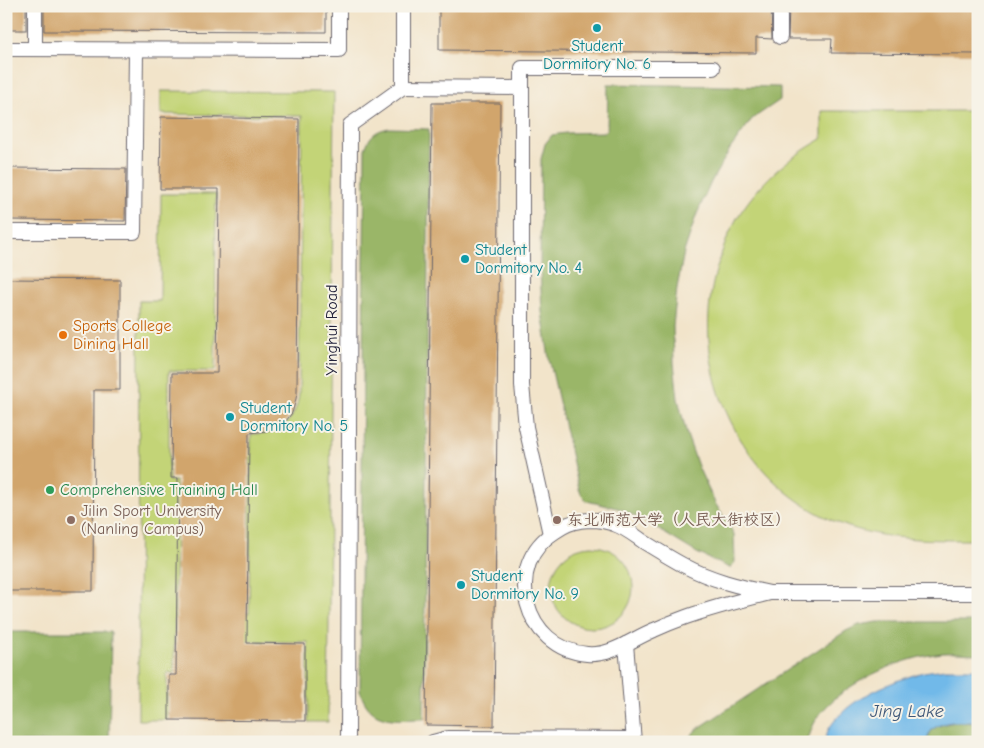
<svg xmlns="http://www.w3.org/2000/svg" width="984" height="748" font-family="'Comic Neue','LXGW WenKai TC',sans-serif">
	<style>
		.green { fill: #c3d477; stroke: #727b59 }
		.forest { fill: #9ab668; stroke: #5e6c52 }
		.water { fill: #71b9e9; stroke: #4a6e92 }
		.building { fill: #d1a56c }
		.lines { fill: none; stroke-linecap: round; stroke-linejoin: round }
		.lane-casing { stroke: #6b666d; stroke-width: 16 }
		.lane { stroke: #fff; stroke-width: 14 }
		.culture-dot { fill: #0f9aa8; stroke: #f7f3e8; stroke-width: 2 }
		.food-dot { fill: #e8710a; stroke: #f7f3e8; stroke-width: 2 }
		.leisure-dot { fill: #2e9e5b; stroke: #f7f3e8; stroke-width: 2 }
		.education-dot { fill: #8d6e63; stroke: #f7f3e8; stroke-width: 2 }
		.labels { text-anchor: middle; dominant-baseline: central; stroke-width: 4; stroke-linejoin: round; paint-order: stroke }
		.culture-label { font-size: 16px; fill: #0d838f; stroke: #f7f3e8; text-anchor: start }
		.food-label { font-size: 16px; fill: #c56008; stroke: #f7f3e8; text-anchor: start }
		.street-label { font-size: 16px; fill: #22223b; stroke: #f7f3e8 }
		.leisure-label { font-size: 16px; fill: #27864d; stroke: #f7f3e8; text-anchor: start }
		.education-label { font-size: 16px; fill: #785e54; stroke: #f7f3e8; text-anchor: start }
		.water-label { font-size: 18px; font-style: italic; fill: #3e5778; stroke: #f7f3e8 }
	</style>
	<rect width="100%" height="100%" fill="#f7f3e8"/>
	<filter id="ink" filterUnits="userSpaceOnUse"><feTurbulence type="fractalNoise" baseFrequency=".02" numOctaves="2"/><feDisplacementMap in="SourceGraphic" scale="10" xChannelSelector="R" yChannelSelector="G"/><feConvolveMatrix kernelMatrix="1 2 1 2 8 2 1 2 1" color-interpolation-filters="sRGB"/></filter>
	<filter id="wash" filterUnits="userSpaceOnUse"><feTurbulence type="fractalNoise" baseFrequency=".0096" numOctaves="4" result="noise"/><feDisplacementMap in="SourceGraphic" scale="20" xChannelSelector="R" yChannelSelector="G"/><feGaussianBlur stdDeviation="1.12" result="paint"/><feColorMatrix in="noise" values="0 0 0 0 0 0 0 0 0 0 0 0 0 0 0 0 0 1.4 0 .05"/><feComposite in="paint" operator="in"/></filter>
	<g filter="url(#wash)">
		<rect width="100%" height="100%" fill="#f2e4ca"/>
		<g class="green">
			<path d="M 161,91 L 334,92 L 328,722 L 308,722 L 308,642 L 236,641 L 237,614 L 249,613 L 251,434 C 279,434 296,422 299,394 L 302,116 L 161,114 Z"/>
			<path d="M 822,111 L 978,111 L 978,540 C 926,540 877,541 829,519 C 734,474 687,363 718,264 C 723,248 729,232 737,218 C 760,182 785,160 822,139 Z"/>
			<polygon points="161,194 216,194 215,371 169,371 169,481 176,481 174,673 167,673 167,720 138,720 139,301 160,301"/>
			<circle cx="592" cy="587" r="41"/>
		</g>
		<g class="forest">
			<polygon points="608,84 780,87 780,100 752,119 730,149 711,182 696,216 684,252 677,288 673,326 674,363 678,399 687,435 699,469 715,503 734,534 735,562 730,568 697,553 646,522 621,509 587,501 582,496 579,489 549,358 542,312 540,268 541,159 545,144 552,135 566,133 605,132 607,130"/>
			<path d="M 389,128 L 429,129 L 424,719 C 395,719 370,725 360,691 L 365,149 C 370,135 375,131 389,128 Z"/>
			<path d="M 878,622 L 978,622 L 978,654 C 966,654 954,652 943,653 C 902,657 838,684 816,720 C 812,726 810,735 807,742 L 685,742 L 696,730 L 846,631 L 859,625 Z"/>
			<polygon points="6,632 111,632 109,742 6,742"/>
			<path d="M 956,722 L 978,723 L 978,742 L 927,742 C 930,725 941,725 956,722 Z"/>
		</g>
		<path class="water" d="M 944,669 L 978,669 L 978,723 C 963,721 938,719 929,734 C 928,735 927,741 927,742 L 824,742 C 826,737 827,732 830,727 C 848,700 883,685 914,675 C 923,671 934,671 944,669 Z"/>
		<g id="blocks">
			<g class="building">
				<rect x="6" y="6" width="20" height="24"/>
				<polygon points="44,6 326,6 326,32 44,31"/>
				<polygon points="439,6 771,6 772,39 756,38 756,53 439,50"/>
				<polygon points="789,6 978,6 978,54 831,53 832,39 788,39"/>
				<polygon points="432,103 500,103 494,726 426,725"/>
				<polygon points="161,117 299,119 297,394 295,403 292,413 286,421 277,427 267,431 249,433 247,643 305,644 305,721 169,720 169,675 176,675 178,478 171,478 172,373 217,373 219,189 160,189"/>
				<polygon points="6,168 126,169 125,221 6,220"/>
				<polygon points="6,279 120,280 120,390 94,390 93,591 6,591"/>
			</g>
		</g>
	</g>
	<g filter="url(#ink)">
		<use href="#blocks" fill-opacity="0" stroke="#6b666d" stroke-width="1"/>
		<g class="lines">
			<defs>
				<g id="lane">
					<polyline points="780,37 780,6"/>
					<polyline points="6,49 339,50 339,6"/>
					<polyline points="35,49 35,6"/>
					<polyline points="403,87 522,88"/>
					<polyline points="6,232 134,232 136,50"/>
					<path d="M 596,520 C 602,521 609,522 614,524 C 626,528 634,535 644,542 C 657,550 670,558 683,565 C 711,580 740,587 770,593 C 742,600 714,607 686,617 C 675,621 665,625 654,630 C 632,639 612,656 587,654 C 524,649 501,564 556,531 C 563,526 572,522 580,521 C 585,520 591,520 596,520 Z"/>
					<polyline points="550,534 526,427 522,385 522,68 713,68"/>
					<polyline points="770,593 978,593"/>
					<polyline points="626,644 634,742"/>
					<polyline points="348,742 350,125 403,87 403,6"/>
					<polyline points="433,742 448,738 633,739"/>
				</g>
			</defs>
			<use href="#lane" class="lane-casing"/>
			<use href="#lane" class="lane"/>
		</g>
	</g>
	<g class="culture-dot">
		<circle cx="597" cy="28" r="5"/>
		<circle cx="465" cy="259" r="5"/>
		<circle cx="230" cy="417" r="5"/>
		<circle cx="461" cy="585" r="5"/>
	</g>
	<circle class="food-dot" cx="63" cy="335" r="5"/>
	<circle class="leisure-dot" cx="50" cy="490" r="5"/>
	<g class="education-dot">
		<circle cx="71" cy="520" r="5"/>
		<circle cx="557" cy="520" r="5"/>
	</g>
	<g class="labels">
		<g class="culture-label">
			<text x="597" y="46" text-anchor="middle">Student<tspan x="597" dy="18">Dormitory No. 6</tspan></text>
			<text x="475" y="250">Student<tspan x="475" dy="18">Dormitory No. 4</tspan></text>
			<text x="240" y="408">Student<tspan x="240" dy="18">Dormitory No. 5</tspan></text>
			<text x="471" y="576">Student<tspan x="471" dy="18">Dormitory No. 9</tspan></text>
		</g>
		<g class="food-label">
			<text x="73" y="326">Sports College<tspan x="73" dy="18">Dining Hall</tspan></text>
		</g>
		<g class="street-label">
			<text transform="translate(332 330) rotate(-90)">Yinghui Road</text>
		</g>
		<g class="leisure-label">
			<text x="60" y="490">Comprehensive Training Hall</text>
		</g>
		<g class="education-label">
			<text x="81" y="511">Jilin Sport University<tspan x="81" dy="18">(Nanling Campus)</tspan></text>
			<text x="567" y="520">东北师范大学（人民大街校区）</text>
		</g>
		<g class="water-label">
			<text x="907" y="711">Jing Lake</text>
		</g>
	</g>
	<rect width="984" height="748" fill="none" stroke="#f7f3e8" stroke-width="25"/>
</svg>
